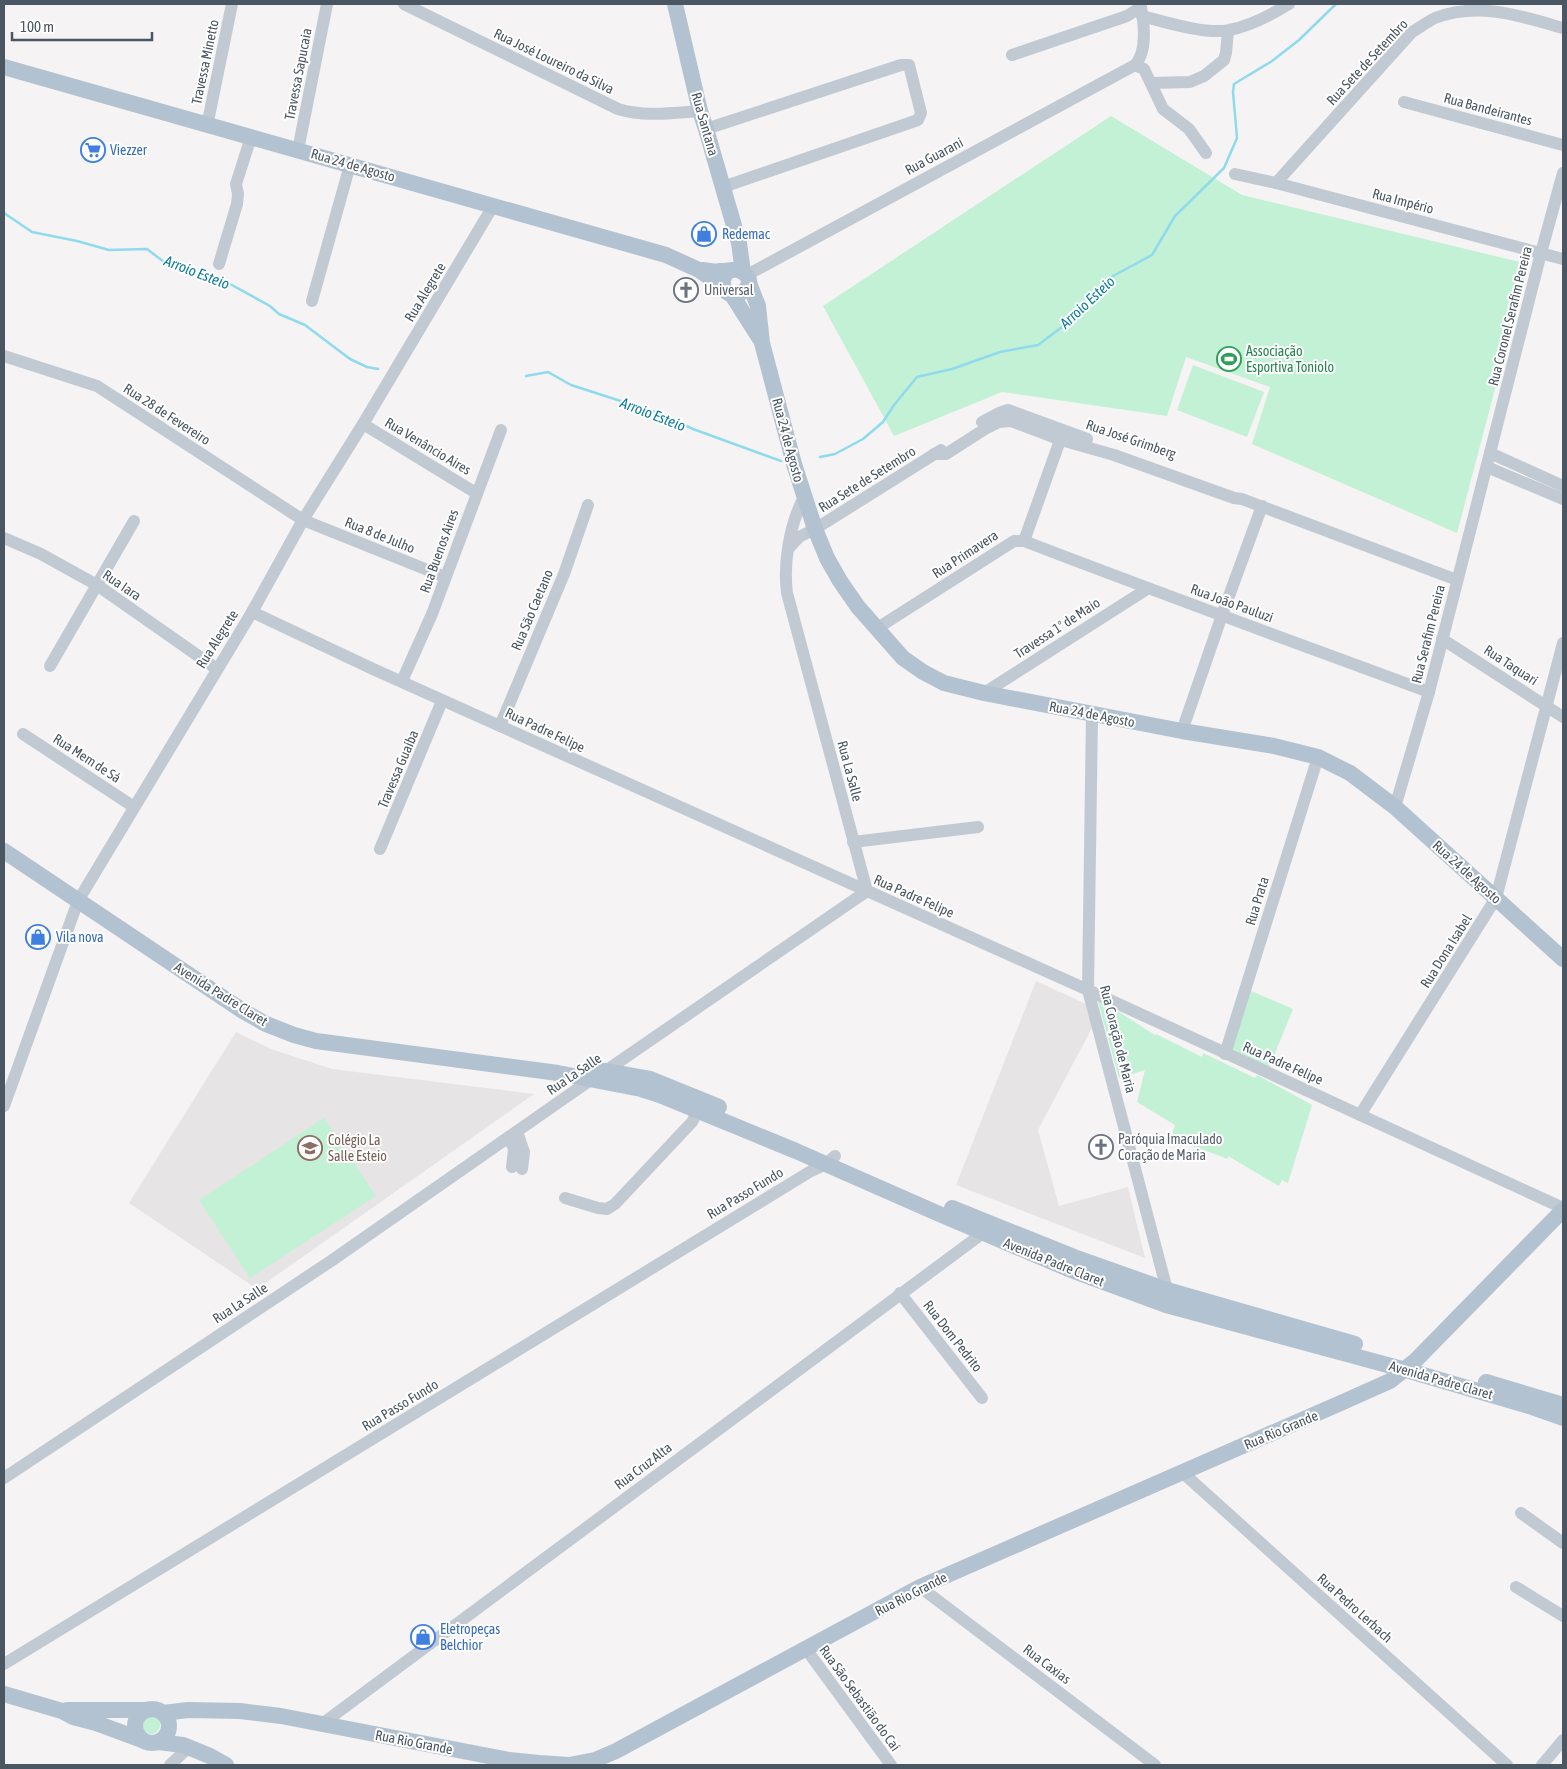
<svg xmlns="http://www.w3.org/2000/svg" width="1567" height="1769" font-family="'Asap Condensed',sans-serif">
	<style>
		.education { fill: #e6e4e5 }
		.green { fill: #c3f1d5 }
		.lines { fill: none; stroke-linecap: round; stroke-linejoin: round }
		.stream { stroke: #90daee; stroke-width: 2.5 }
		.minor { stroke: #c1cad2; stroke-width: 12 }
		.major { stroke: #b3c2d1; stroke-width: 16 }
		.labels { text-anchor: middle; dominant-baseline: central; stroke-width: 4; stroke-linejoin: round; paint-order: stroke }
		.street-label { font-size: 14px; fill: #4a5661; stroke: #fff }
		.shop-label { font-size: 14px; fill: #366cbe; stroke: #fff; text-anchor: start }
		.worship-label { font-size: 14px; fill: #5b616d; stroke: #fff; text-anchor: start }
		.leisure-label { font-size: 14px; fill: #27864d; stroke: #fff; text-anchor: start }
		.education-label { font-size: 14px; fill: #785e54; stroke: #fff; text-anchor: start }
		.water-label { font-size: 15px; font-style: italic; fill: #0c7c9b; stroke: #fff }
	</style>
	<rect width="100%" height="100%" fill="#f5f3f3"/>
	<g class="education">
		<polygon points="1036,981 1088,1005 1094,1024 1038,1130 1059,1206 1128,1187 1145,1258 956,1185"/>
		<polygon points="236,1032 271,1049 332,1069 534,1094 257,1289 129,1203"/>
	</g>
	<g class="green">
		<polygon points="1111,116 1242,195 1528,264 1457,533 1252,444 1270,387 1186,357 1167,416 1002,392 894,436 823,306"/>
		<polygon points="1193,365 1264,392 1247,437 1177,410"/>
		<polygon points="1249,990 1293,1009 1269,1068 1228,1051"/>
		<polygon points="1097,998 1155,1035 1156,1034 1202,1057 1203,1053 1255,1078 1257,1075 1312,1105 1288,1183 1282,1180 1279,1186 1228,1156 1228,1159 1171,1138 1175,1125 1137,1102 1145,1070 1119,1078"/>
		<polygon points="324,1118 376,1196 250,1278 199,1200"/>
		<circle cx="151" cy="1725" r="9"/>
	</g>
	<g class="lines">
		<g class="stream">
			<polyline points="4,213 32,232 77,241 109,250 147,249 168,265 195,275 230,284 270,306 279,314 305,325 350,359 367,367 378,369"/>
			<polyline points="526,376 548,372 571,385 661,414 693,429 781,461"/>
			<polyline points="820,457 835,454 863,439 883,422 894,405 917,377 952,369 1000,352 1038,345 1070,321 1101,286 1113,276 1152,255 1175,216 1224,168 1237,138 1233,92 1234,84 1272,61 1299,40 1336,4"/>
		</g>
		<g class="minor">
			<path d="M 404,4 L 618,109 C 644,117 672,113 700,111"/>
			<path d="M 1142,16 C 1165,22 1207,35 1229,30 C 1251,26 1271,15 1289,4"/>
			<polyline points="1012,55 1127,16 1141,7"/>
			<polyline points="1135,65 1144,69 1163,109 1189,129 1206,153"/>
			<polyline points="1152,83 1190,82 1204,76 1224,60 1226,53 1228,31"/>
			<polyline points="1404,102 1563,145"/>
			<polyline points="207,126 232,4"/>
			<polyline points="706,129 901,65 909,65 921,113 918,120 723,187"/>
			<polyline points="298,150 327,4"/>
			<polyline points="1235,174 1276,183 1563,259"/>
			<path d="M 1276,183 L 1412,32 C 1419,28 1427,22 1435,18 C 1478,1 1521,16 1563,28"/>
			<polyline points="219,264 237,204 238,194 236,184 251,137"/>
			<path d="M 747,275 L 1135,65 C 1148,51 1144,20 1140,4"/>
			<polyline points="312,301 350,165"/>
			<polyline points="4,356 97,386 303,520 445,577"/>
			<polyline points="982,422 999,413 1008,410 1087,439"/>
			<polyline points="363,424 476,493"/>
			<polyline points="1490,453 1563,486"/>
			<polyline points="934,454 946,454 985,429 999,422 1011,421 1061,440 1114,455 1234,498 1242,499 1457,580"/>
			<polyline points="1487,467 1563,499"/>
			<path d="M 804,497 C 790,524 783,562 787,593 L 867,891"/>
			<polyline points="4,538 41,554 97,585 217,669"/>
			<path d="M 1024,541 C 1159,593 1294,642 1429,692"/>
			<polyline points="789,548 799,537 815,529 941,450"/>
			<polyline points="252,612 373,669 1088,990 1563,1208"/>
			<polyline points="876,629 1014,541 1024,541 1063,432"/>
			<polyline points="1442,639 1563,717"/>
			<polyline points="50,666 134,521"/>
			<polyline points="402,681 432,614 501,430"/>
			<polyline points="984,693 1147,589"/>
			<polyline points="1092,714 1088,990 1167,1290 1167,1298"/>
			<polyline points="500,726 564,574 588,505"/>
			<polyline points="1182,731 1222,615 1262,506"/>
			<polyline points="23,734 134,807"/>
			<polyline points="1395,807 1429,692 1541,253 1563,173"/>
			<polyline points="853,842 978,827"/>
			<polyline points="380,849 442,701"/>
			<polyline points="1225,1054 1318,757"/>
			<polyline points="4,1106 78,901 252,612 303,520 363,424 493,206"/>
			<polyline points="1360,1115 1496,898 1563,643"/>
			<polyline points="517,1132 524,1152 522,1169"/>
			<polyline points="509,1137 514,1149 512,1167"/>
			<polyline points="565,1198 598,1208 607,1209 615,1204 692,1122 698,1111"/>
			<polyline points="900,1293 982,1398"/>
			<polyline points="1182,1472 1507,1765"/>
			<polyline points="4,1478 331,1261 589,1081 610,1068 867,891"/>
			<polyline points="1521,1513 1563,1543"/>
			<polyline points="920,1587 1155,1765"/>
			<polyline points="1516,1587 1563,1616"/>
			<polyline points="806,1649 891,1765"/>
			<polyline points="4,1664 811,1171 826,1164 835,1156"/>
			<polyline points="322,1724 983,1233"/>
			<polyline points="170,1765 189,1747"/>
			<polyline points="1542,1765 1563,1740"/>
		</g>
		<g class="major">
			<polyline points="675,4 700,111 706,129 739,243 743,272"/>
			<path d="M 4,67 C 224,130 445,192 666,255 L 699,270 L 723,286"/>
			<path d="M 702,270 C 708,271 715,272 721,271 C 729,271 738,267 744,273 C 763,289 723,307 723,282 C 723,276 726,273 731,270"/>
			<polyline points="749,283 758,306 762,343 794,464 815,529 827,558 840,581 858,607 903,658 923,672 944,683 984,693 1182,731 1274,746 1318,757 1350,773 1395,807 1563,959"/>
			<polyline points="732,295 760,339"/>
			<polyline points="4,851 243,1011 266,1024 294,1035 316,1041 558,1073 641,1089 660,1095 796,1151 937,1213 1071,1270 1166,1305 1406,1370 1529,1406 1563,1418"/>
			<polyline points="582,1072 605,1071 650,1079 719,1107"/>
			<polyline points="952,1208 1074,1257 1167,1290 1355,1344"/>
			<polyline points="1486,1382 1563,1405"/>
			<polyline points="4,1694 62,1711 73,1717 96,1723 142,1740"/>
			<circle cx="152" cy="1726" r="17"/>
			<polyline points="67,1710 147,1710"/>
			<polyline points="163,1713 188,1710 240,1711 281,1716 509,1760 539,1763 569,1765 595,1760 616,1751 920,1587 1343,1402 1390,1381 1415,1361 1563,1210"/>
			<polyline points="158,1742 183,1745 210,1756 226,1765"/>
		</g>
	</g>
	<defs>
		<symbol id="supermarket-ring" viewBox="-11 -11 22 22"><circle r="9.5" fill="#fff" stroke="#3f7fe0" stroke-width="1.5"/><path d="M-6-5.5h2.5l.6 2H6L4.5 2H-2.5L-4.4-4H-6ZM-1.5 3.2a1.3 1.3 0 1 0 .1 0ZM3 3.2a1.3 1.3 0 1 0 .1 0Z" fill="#3f7fe0"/></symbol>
		<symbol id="shop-ring" viewBox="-11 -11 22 22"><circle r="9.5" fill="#fff" stroke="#3f7fe0" stroke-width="1.5"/><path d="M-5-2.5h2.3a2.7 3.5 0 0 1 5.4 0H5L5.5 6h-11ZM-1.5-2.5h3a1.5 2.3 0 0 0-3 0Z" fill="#3f7fe0"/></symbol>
		<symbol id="church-ring" viewBox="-11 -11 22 22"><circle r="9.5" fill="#fff" stroke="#6b7280" stroke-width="1.5"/><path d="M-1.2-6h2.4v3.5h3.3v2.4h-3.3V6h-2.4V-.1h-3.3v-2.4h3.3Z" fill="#6b7280"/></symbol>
		<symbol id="stadium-ring" viewBox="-11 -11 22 22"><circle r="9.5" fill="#fff" stroke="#2e9e5b" stroke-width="1.5"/><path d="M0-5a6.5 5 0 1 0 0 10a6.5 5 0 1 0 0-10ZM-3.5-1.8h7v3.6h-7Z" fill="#2e9e5b"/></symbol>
		<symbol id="school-ring" viewBox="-11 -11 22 22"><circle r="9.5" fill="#fff" stroke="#8d6e63" stroke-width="1.5"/><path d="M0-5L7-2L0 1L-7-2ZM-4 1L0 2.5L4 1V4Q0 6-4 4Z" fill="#8d6e63"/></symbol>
	</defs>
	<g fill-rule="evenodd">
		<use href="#supermarket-ring" x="79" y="136" width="28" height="28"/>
		<use href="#shop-ring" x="690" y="220" width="28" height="28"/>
		<use href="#church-ring" x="672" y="276" width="28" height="28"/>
		<use href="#stadium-ring" x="1215" y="345" width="28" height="28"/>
		<use href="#shop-ring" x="24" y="923" width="28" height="28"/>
		<use href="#church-ring" x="1087" y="1133" width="28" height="28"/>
		<use href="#school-ring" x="296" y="1134" width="28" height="28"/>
		<use href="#shop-ring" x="409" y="1623" width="28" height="28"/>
	</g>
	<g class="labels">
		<g class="street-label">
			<text transform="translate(554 61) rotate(26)">Rua José Loureiro da Silva</text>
			<text transform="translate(205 62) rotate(-78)">Travessa Minetto</text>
			<text transform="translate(1367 62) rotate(-47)">Rua Sete de Setembro</text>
			<text transform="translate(298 74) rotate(-79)">Travessa Sapucaia</text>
			<text transform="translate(1488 109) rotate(15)">Rua Bandeirantes</text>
			<text transform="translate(705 124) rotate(74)">Rua Santana</text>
			<text transform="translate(934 156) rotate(-28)">Rua Guarani</text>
			<text transform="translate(353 165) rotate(16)">Rua 24 de Agosto</text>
			<text transform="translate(1403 201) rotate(15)">Rua Império</text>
			<text transform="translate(425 292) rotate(-59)">Rua Alegrete</text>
			<text transform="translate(1510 316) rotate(-76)">Rua Coronel Serafim Pereira</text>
			<text transform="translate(167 414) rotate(33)">Rua 28 de Fevereiro</text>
			<text transform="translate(1131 439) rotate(19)">Rua José Grimberg</text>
			<text transform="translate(788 440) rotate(75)">Rua 24 de Agosto</text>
			<text transform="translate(428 446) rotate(31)">Rua Venâncio Aires</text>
			<text transform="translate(867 479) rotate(-32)">Rua Sete de Setembro</text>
			<text transform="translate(380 535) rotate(22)">Rua 8 de Julho</text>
			<text transform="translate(439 551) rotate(-70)">Rua Buenos Aires</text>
			<text transform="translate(965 554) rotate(-33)">Rua Primavera</text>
			<text transform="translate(122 585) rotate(34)">Rua Iara</text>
			<text transform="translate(1232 603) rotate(20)">Rua João Pauluzi</text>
			<text transform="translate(532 610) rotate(-67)">Rua São Caetano</text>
			<text transform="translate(1057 628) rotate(-33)">Travessa 1º de Maio</text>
			<text transform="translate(1428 634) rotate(-76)">Rua Serafim Pereira</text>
			<text transform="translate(217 639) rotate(-58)">Rua Alegrete</text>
			<text transform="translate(1511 665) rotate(33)">Rua Taquari</text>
			<text transform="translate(1092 714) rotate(11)">Rua 24 de Agosto</text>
			<text transform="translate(545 730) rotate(25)">Rua Padre Felipe</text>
			<text transform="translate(87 758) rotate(33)">Rua Mem de Sá</text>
			<text transform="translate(398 769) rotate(-67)">Travessa Guaíba</text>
			<text transform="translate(850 771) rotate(75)">Rua La Salle</text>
			<text transform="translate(1467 872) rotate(42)">Rua 24 de Agosto</text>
			<text transform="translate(914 896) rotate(24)">Rua Padre Felipe</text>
			<text transform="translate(1257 901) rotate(-73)">Rua Prata</text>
			<text transform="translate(1446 951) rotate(-58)">Rua Dona Isabel</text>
			<text transform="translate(221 994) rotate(32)">Avenida Padre Claret</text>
			<text transform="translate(1118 1039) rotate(76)">Rua Coração de Maria</text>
			<text transform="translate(1283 1063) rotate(24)">Rua Padre Felipe</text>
			<text transform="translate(574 1074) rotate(-34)">Rua La Salle</text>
			<text transform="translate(745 1193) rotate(-31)">Rua Passo Fundo</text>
			<text transform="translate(1054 1262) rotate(22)">Avenida Padre Claret</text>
			<text transform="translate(240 1303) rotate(-33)">Rua La Salle</text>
			<text transform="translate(953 1336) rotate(52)">Rua Dom Pedrito</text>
			<text transform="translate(1441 1380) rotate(16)">Avenida Padre Claret</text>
			<text transform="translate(400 1405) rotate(-31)">Rua Passo Fundo</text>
			<text transform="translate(1281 1430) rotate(-23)">Rua Rio Grande</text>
			<text transform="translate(643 1466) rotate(-37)">Rua Cruz Alta</text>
			<text transform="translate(911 1594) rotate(-27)">Rua Rio Grande</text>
			<text transform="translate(1355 1608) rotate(42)">Rua Pedro Lerbach</text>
			<text transform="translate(1047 1664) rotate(37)">Rua Caxias</text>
			<text transform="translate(860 1698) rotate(54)">Rua São Sebastião do Caí</text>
			<text transform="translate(414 1742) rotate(11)">Rua Rio Grande</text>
		</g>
		<g class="shop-label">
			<text x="110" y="150">Viezzer</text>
			<text x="722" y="234">Redemac</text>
			<text x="56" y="937">Vila nova</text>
			<text x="440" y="1629">Eletropeças<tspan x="440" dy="16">Belchior</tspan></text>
		</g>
		<g class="worship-label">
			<text x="704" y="290">Universal</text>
			<text x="1118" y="1139">Paróquia Imaculado<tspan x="1118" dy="16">Coração de Maria</tspan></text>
		</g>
		<g class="leisure-label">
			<text x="1246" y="351">Associação<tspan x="1246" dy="16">Esportiva Toniolo</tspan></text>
		</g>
		<g class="education-label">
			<text x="328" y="1140">Colégio La<tspan x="328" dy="16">Salle Esteio</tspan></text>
		</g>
		<g class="water-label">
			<text transform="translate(197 272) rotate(21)">Arroio Esteio</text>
			<text transform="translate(1087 302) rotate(-43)">Arroio Esteio</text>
			<text transform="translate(653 414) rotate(21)">Arroio Esteio</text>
		</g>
	</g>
	<rect width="1567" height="1769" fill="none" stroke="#4a5661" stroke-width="10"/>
	<path d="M12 32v8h140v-8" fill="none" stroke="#4a5661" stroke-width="2.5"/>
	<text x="20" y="32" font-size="15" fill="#4a5661" stroke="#ffffff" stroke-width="4" paint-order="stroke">100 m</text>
</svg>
